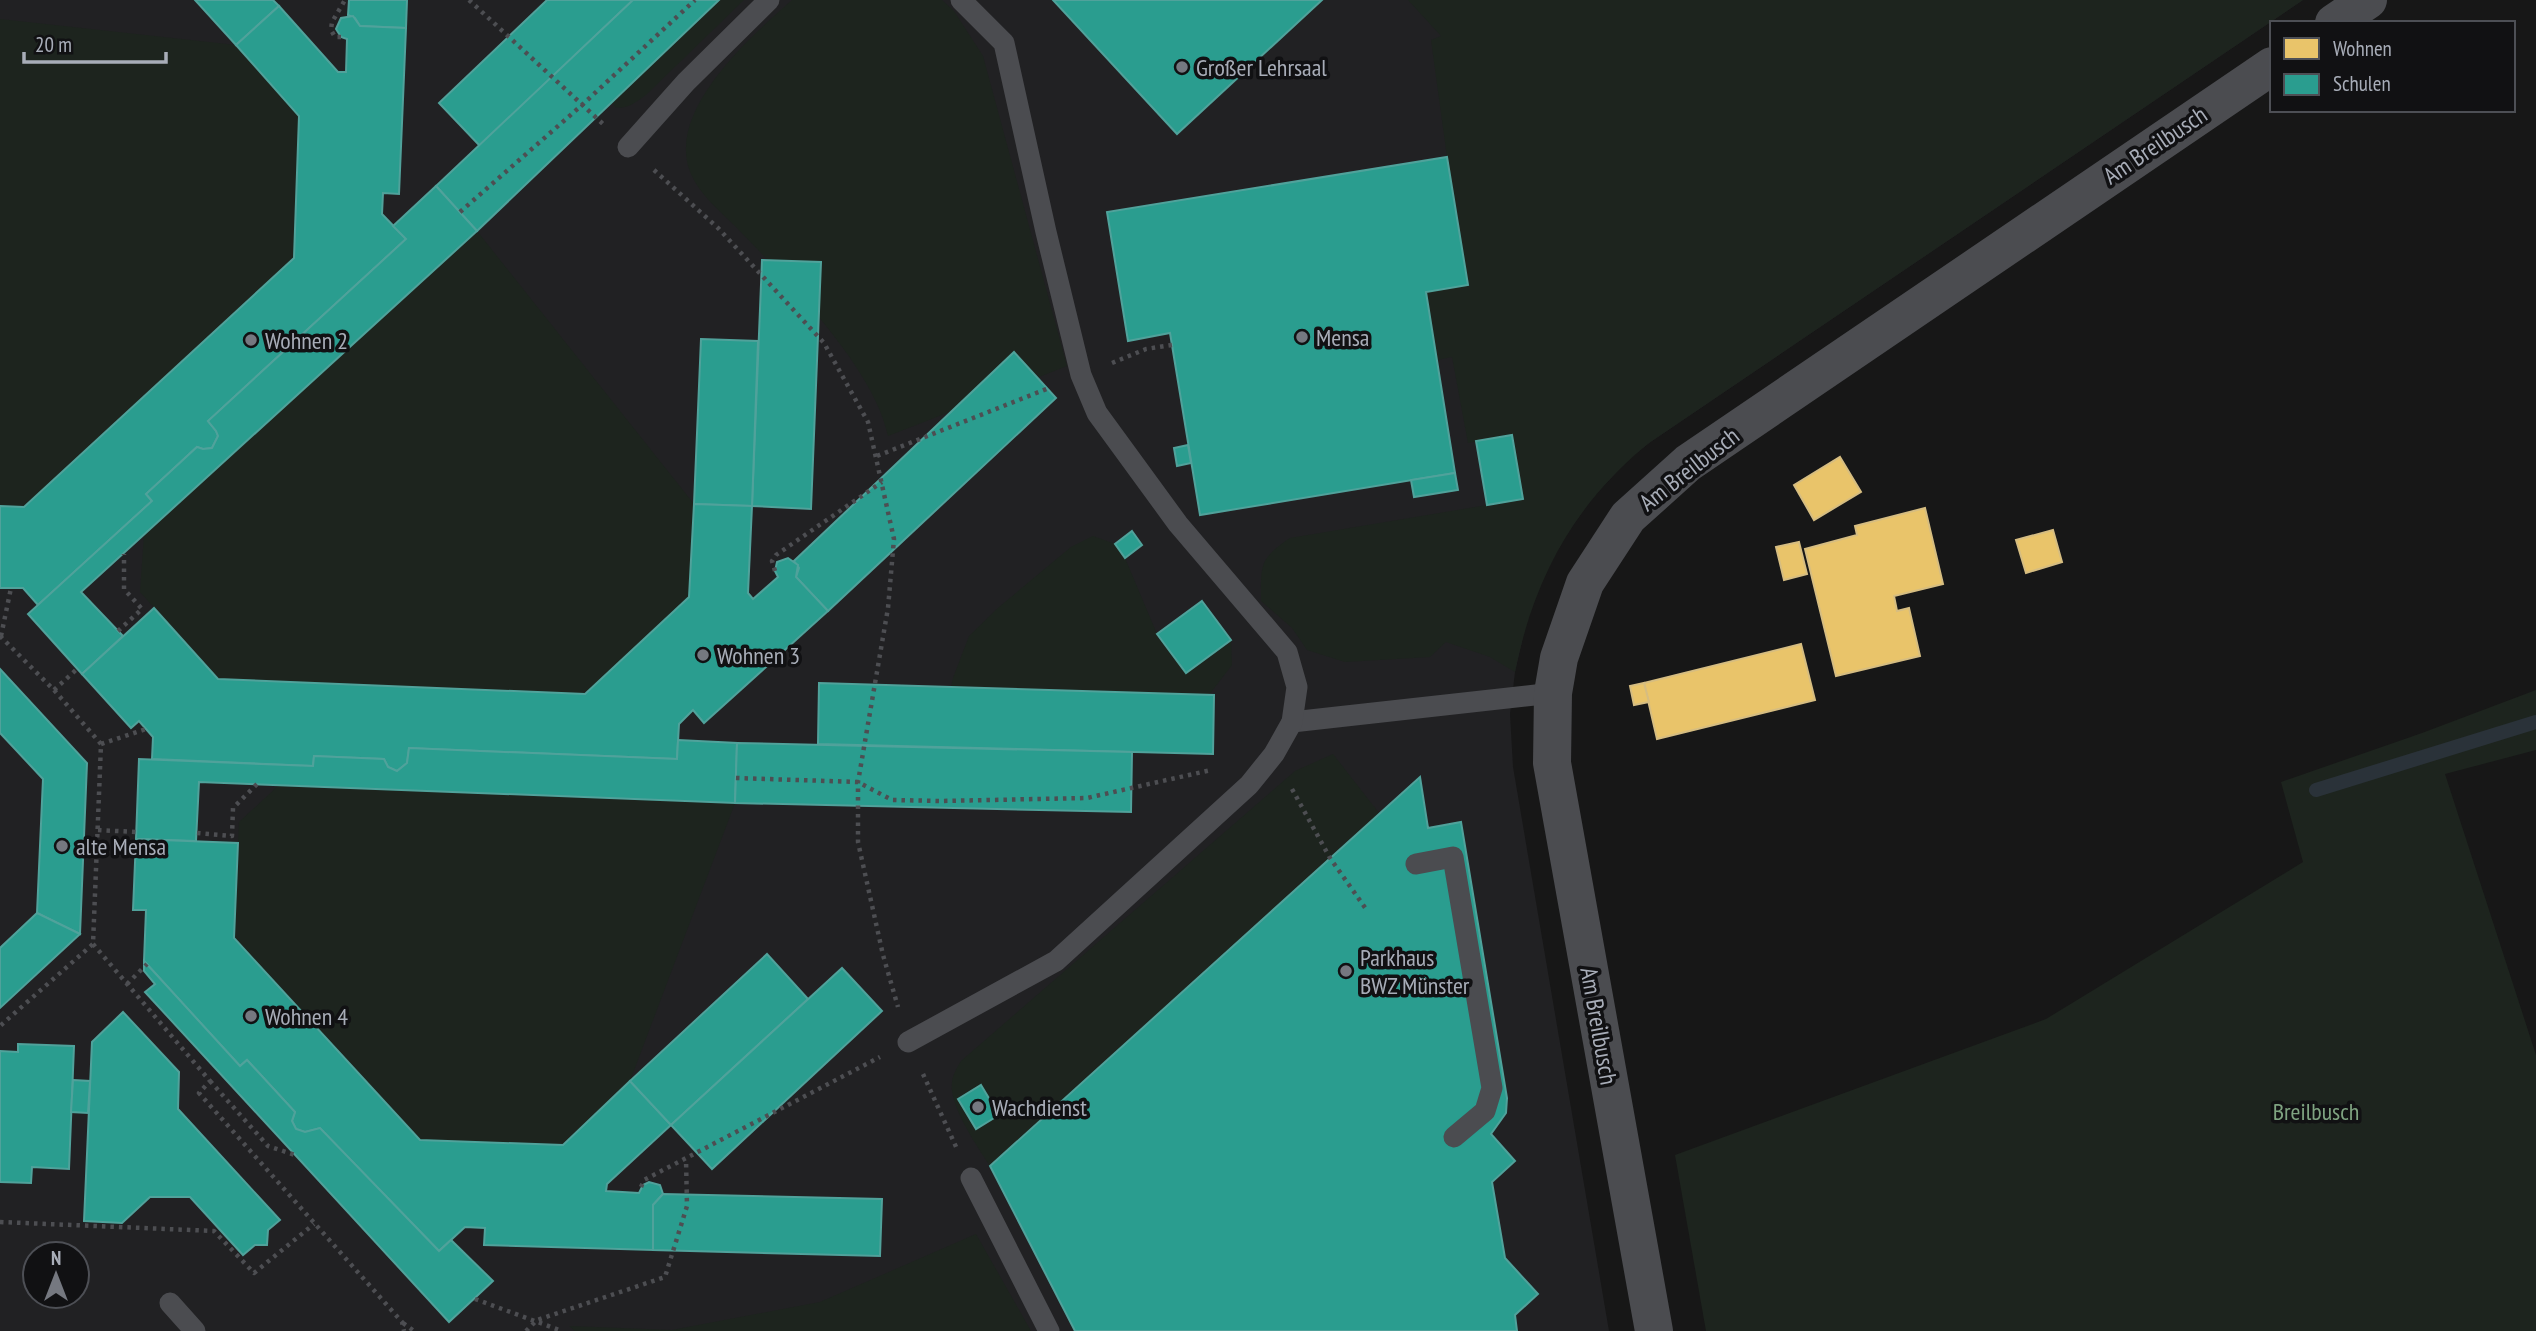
<svg xmlns="http://www.w3.org/2000/svg" width="2536" height="1331" font-family="'PT Sans Narrow',sans-serif">
	<style>
		.built { fill: #212123; fill-rule: evenodd }
		.green { fill: #1d241e }
		.homes { fill: #e9c46a; stroke: #d6bd81; stroke-width: 2 }
		.schools { fill: #2a9d8f; stroke: #50a29b; stroke-width: 2 }
		.lines { fill: none; stroke-linecap: round; stroke-linejoin: round }
		.stream { stroke: #2a3239; stroke-width: 14 }
		.path { stroke: #4d4e52; stroke-width: 4.5; stroke-dasharray: 3.5 5; stroke-linecap: butt }
		.service { stroke: #4b4c50; stroke-width: 21 }
		.minor { stroke: #4b4c50; stroke-width: 38 }
		.poi-dot { fill: #757880; stroke: #111113; stroke-width: 2.5 }
		.labels { text-anchor: middle; dominant-baseline: central; stroke-width: 7; stroke-linejoin: round; paint-order: stroke }
		.poi-label { font-size: 24px; fill: #a8adb8; stroke: #111113; text-anchor: start }
		.street-label { font-size: 24px; fill: #a8adb8; stroke: #111113 }
		.park-label { font-size: 24px; fill: #7fa381; stroke: #111113 }
	</style>
	<rect width="100%" height="100%" fill="#171717"/>
	<path class="built" d="M 0,0 L 2303,0 L 1649,443 L 1629,459 L 1592,498 L 1562,541 L 1549,564 L 1529,611 L 1515,672 L 1510,714 L 1513,767 L 1609,1331 L 0,1331 ZM 35,1254 L 77,1254 L 77,1296 L 35,1296 Z"/>
	<g class="green">
		<path d="M 710,0 L 744,0 L 646,95 C 636,102 627,110 615,107 L 611,101 Z"/>
		<path d="M 792,0 L 942,0 L 954,11 L 983,56 L 1067,366 L 888,436 C 874,367 785,278 736,227 C 720,211 700,195 691,174 C 664,112 751,36 792,0 Z"/>
		<path d="M 1408,0 L 2303,0 L 1649,443 C 1574,504 1534,578 1515,672 L 1490,657 L 1446,642 L 1430,657 L 1345,662 L 1307,650 L 1292,628 L 1261,601 C 1261,565 1259,559 1290,538 L 1523,499 L 1512,435 L 1468,443 L 1452,357 L 1437,360 L 1426,292 L 1468,285 L 1447,157 L 1431,40 L 1441,36 Z"/>
		<polygon points="0,19 236,45 299,116 294,258 24,507 0,506"/>
		<polygon points="477,231 694,504 689,597 585,694 218,679 140,592 144,535"/>
		<polygon points="1093,536 1115,544 1125,558 1157,634 1186,673 1231,640 1232,665 1205,700 1195,748 1170,754 1134,726 1096,767 965,755 943,723 953,678 969,636 999,607 1071,547"/>
		<polygon points="2536,690 2536,750 2445,774 2536,1055 2536,1331 1706,1331 1675,1155 2046,1019 2303,862 2281,782 2422,733"/>
		<path d="M 1333,754 L 1379,813 L 990,1166 C 977,1146 949,1106 952,1082 C 953,1074 957,1068 961,1061 L 1295,771 Z"/>
		<polygon points="279,785 735,803 630,1081 563,1145 420,1140 234,938 239,822"/>
		<polygon points="976,1234 1031,1331 575,1331 569,1326 672,1330 820,1302"/>
	</g>
	<g class="homes">
		<polygon points="1840,457 1861,492 1814,520 1794,485"/>
		<polygon points="1925,508 1943,584 1894,596 1897,611 1909,608 1920,656 1836,676 1805,549 1857,535 1855,526"/>
		<polygon points="2053,530 2062,562 2026,573 2016,540"/>
		<polygon points="1799,542 1807,574 1784,580 1776,547"/>
		<polygon points="1801,644 1815,700 1657,739 1644,683"/>
		<polygon points="1644,683 1649,702 1634,705 1630,686"/>
	</g>
	<g class="schools">
		<polygon points="195,0 273,0 279,6 236,45"/>
		<polygon points="349,0 407,0 406,28 360,26 355,18 348,15"/>
		<polygon points="547,0 633,0 480,146 439,103"/>
		<polygon points="633,0 719,0 477,231 436,186"/>
		<polygon points="1053,0 1322,0 1177,134"/>
		<polygon points="279,6 338,72 346,72 347,39 341,37 336,29 341,18 353,16 360,26 406,28 399,194 383,193 382,214 406,239 208,421 216,431 218,436 212,448 203,449 197,447 146,494 152,501 38,605 23,588 0,588 0,506 24,507 294,258 299,116 236,45"/>
		<polygon points="1447,157 1468,285 1426,292 1455,473 1200,515 1170,333 1128,341 1107,212"/>
		<polygon points="436,186 477,231 81,592 123,636 82,674 28,614 152,501 146,494 197,447 203,449 212,448 218,436 216,431 208,421 406,239 393,226"/>
		<polygon points="762,260 821,262 811,509 752,506"/>
		<polygon points="701,339 758,341 752,506 694,504"/>
		<polygon points="1014,352 1056,398 828,611 796,577 799,568 794,561"/>
		<polygon points="1512,435 1523,499 1487,505 1476,441"/>
		<polygon points="1188,445 1191,463 1177,466 1174,448"/>
		<polygon points="1455,473 1458,490 1414,497 1411,480"/>
		<polygon points="694,504 752,506 748,593 753,599 778,577 775,571 777,562 788,558 798,565 796,577 828,611 704,723 693,710 679,724 677,759 409,748 407,763 397,771 388,767 384,759 314,756 313,766 152,759 153,737 139,721 131,728 82,674 154,608 218,679 585,694 689,597"/>
		<polygon points="1132,531 1142,545 1125,558 1115,544"/>
		<polygon points="1202,601 1231,640 1186,673 1157,634"/>
		<polygon points="0,669 87,763 80,934 37,913 43,779 0,733"/>
		<polygon points="819,683 1214,695 1213,754 818,744"/>
		<polygon points="678,740 737,743 735,803 199,782 196,841 136,839 139,759 313,766 314,756 384,759 388,767 397,771 407,763 409,748 677,759"/>
		<polygon points="737,743 1132,752 1131,812 735,803"/>
		<polygon points="1420,777 1428,828 1461,822 1507,1098 1506,1113 1491,1134 1515,1161 1492,1182 1505,1258 1538,1294 1515,1315 1517,1331 1075,1331 990,1166"/>
		<polygon points="136,839 238,843 234,938 420,1140 563,1145 630,1081 671,1125 607,1184 606,1191 639,1193 643,1185 649,1182 660,1185 663,1194 653,1205 653,1250 484,1245 485,1228 465,1227 439,1251 320,1128 305,1132 296,1129 292,1121 295,1112 247,1060 240,1066 144,961 146,910 133,910"/>
		<polygon points="37,913 80,934 0,1008 0,948"/>
		<polygon points="767,954 808,999 671,1125 630,1081"/>
		<polygon points="144,961 240,1066 247,1060 295,1112 292,1121 296,1129 305,1132 320,1128 439,1251 451,1240 493,1281 449,1322 145,992 155,984 144,971"/>
		<polygon points="842,968 882,1011 712,1169 671,1125"/>
		<polygon points="123,1012 179,1072 178,1109 280,1220 268,1230 267,1245 255,1245 243,1255 190,1197 150,1197 122,1223 84,1221 92,1042"/>
		<polygon points="18,1044 74,1046 69,1169 32,1167 31,1183 0,1182 0,1051 18,1052"/>
		<polygon points="73,1080 90,1081 88,1113 71,1112"/>
		<polygon points="981,1085 999,1115 976,1129 958,1099"/>
		<polygon points="663,1194 882,1199 880,1256 653,1250 653,1205"/>
	</g>
	<g class="lines">
		<polyline class="stream" points="2316,790 2536,722"/>
		<g class="path">
			<polyline points="469,0 603,124"/>
			<polyline points="341,37 335,37 331,30 332,22 345,0"/>
			<polyline points="654,170 718,228 824,343 868,422 894,539 888,608 858,782 858,842 883,955 898,1007"/>
			<polyline points="460,212 582,105 695,0"/>
			<polyline points="1112,363 1146,349 1172,345"/>
			<polyline points="877,456 1049,388"/>
			<polyline points="775,571 772,561 776,555 882,482"/>
			<polyline points="118,631 142,609 124,589 124,554"/>
			<polyline points="0,636 54,690 101,744 93,944 0,1026"/>
			<polyline points="1,636 11,588"/>
			<polyline points="54,690 77,669"/>
			<polyline points="101,744 146,729"/>
			<polyline points="736,778 858,782 892,800 941,801 1087,798 1211,770"/>
			<polyline points="1292,789 1330,858 1366,909"/>
			<polyline points="98,830 136,832"/>
			<polyline points="197,833 232,836 233,808 257,784"/>
			<polyline points="93,944 210,1081 199,1093 402,1322 404,1331"/>
			<polyline points="127,984 147,964"/>
			<polyline points="923,1074 957,1149"/>
			<polyline points="210,1081 268,1146 295,1155"/>
			<polyline points="641,1187 644,1180 880,1057"/>
			<polyline points="0,1222 214,1231 254,1273 314,1224"/>
			<polyline points="475,1299 562,1331"/>
			<polyline points="403,1323 414,1331"/>
			<polyline points="526,1331 537,1320 665,1277 687,1206 686,1159"/>
		</g>
		<g class="service">
			<polyline points="628,147 686,82 769,0"/>
			<polyline points="1292,722 1553,693"/>
			<polyline points="1416,864 1453,857 1492,1088 1485,1111 1454,1137"/>
			<polyline points="908,1042 1056,961 1249,785 1274,754 1292,722 1297,687 1287,652 1178,524 1097,413 1081,375 1046,232 1004,43 961,0"/>
			<polyline points="971,1178 1049,1331"/>
			<polyline points="170,1303 195,1331"/>
		</g>
		<g class="minor">
			<polyline points="2334,23 2368,0"/>
			<polyline points="1654,1331 1552,763 1553,693 1559,658 1585,583 1628,517 1688,463 2272,66"/>
		</g>
	</g>
	<g class="poi-dot">
		<circle cx="1182" cy="67" r="7"/>
		<circle cx="1302" cy="337" r="7"/>
		<circle cx="251" cy="340" r="7"/>
		<circle cx="703" cy="655" r="7"/>
		<circle cx="62" cy="846" r="7"/>
		<circle cx="1346" cy="971" r="7"/>
		<circle cx="251" cy="1016" r="7"/>
		<circle cx="978" cy="1107" r="7"/>
	</g>
	<g class="labels">
		<g class="poi-label">
			<text x="1196" y="67">Großer Lehrsaal</text>
			<text x="1316" y="337">Mensa</text>
			<text x="265" y="340">Wohnen 2</text>
			<text x="717" y="655">Wohnen 3</text>
			<text x="76" y="846">alte Mensa</text>
			<text x="1360" y="957">Parkhaus<tspan x="1360" dy="28">BWZ Münster</tspan></text>
			<text x="265" y="1016">Wohnen 4</text>
			<text x="992" y="1107">Wachdienst</text>
		</g>
		<g class="street-label">
			<text transform="translate(2155 145) rotate(-34)">Am Breilbusch</text>
			<text transform="translate(1689 469) rotate(-38)">Am Breilbusch</text>
			<text transform="translate(1599 1026) rotate(80)">Am Breilbusch</text>
		</g>
		<g class="park-label">
			<text x="2316" y="1111">Breilbusch</text>
		</g>
	</g>
	<rect x="2270" y="21" width="245" height="91" fill="#111113" stroke="#4d4f55" stroke-width="2"/>
	<rect x="2284" y="38" width="35" height="21" fill="#e9c46a" stroke="#4d4f55" stroke-width="2"/>
	<text x="2333" y="56" font-size="21" fill="#a8adb8">Wohnen</text>
	<rect x="2284" y="74" width="35" height="21" fill="#2a9d8f" stroke="#4d4f55" stroke-width="2"/>
	<text x="2333" y="91" font-size="21" fill="#a8adb8">Schulen</text>
	<g transform="translate(56 1275)"><circle r="33" fill="#111113" stroke="#4d4f55" stroke-width="2"/>
	<path d="M0-5L12 26L0 18L-12 26Z" fill="#757880"/>
	<text y="-10" font-size="19" font-weight="bold" text-anchor="middle" fill="#a8adb8">N</text>
	</g>
	<path d="M24 52v10h142v-10" fill="none" stroke="#a8adb8" stroke-width="3.5"/>
	<text x="35" y="52" font-size="21" fill="#a8adb8" stroke="#111113" stroke-width="5" paint-order="stroke">20 m</text>
</svg>
